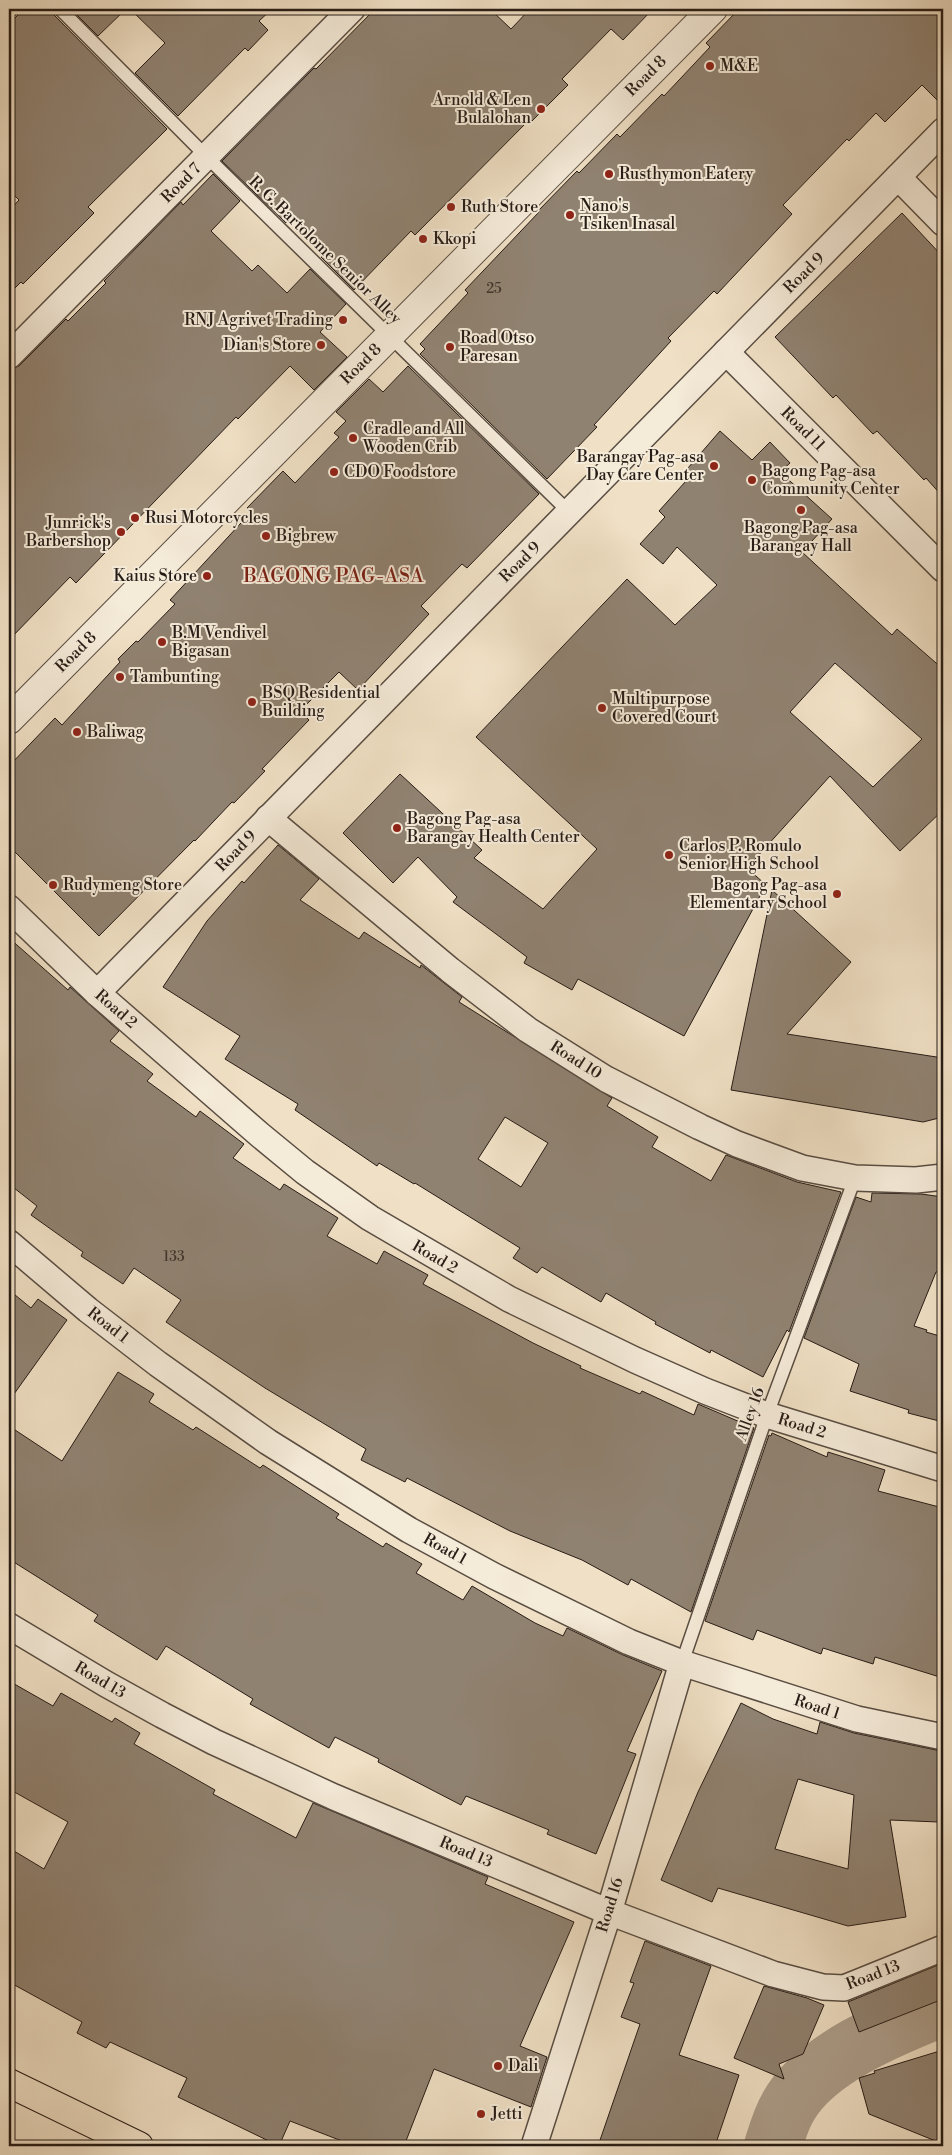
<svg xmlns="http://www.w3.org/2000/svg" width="952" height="2155" font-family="'Libre Bodoni',serif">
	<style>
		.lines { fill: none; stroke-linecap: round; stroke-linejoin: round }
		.river { stroke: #ac9d8a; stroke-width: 58 }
		.building { fill: #908271; stroke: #271c16; fill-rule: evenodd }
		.service-casing { stroke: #594d42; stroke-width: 15 }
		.minor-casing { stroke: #594d42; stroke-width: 28 }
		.tertiary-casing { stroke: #594d42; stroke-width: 30 }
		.primary-casing { stroke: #271c16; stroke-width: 30 }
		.service { stroke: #f5ebd9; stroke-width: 12 }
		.minor { stroke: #f5ebd9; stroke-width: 25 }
		.tertiary { stroke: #f5ebd9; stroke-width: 28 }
		.primary { stroke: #f0e0c5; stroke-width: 28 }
		.poi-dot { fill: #8f2418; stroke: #f5ebd9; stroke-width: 2 }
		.labels { text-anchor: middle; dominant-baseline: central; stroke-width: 4; stroke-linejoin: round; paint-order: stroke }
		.number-label { font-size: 14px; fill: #41362d }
		.poi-label { font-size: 16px; fill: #271c16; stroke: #f5ebd9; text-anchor: start }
		.street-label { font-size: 16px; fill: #271c16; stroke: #f5ebd9 }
		.quarter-label { font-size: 19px; letter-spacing: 1px; fill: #7a1f14; stroke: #f5ebd9 }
	</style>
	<rect width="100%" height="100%" fill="#f0e0c5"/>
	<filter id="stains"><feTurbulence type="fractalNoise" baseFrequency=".004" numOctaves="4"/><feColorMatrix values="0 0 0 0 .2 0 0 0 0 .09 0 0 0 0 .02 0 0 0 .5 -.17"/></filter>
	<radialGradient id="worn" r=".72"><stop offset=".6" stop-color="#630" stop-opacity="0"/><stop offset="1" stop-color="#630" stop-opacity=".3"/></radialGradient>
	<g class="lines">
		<path class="river" d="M 773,2146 C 777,2133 781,2119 788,2107 C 815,2058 893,2027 943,2007"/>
	</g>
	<g class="building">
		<polygon points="24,9 52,9 54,15 167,129 88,207 94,213 23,284 21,282 9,294 9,211 19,200 9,190 9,24"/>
		<polygon points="71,9 126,9 98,36"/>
		<polygon points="130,9 272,9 259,21 268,30 248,51 245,48 178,116 135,73 165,43"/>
		<polygon points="375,9 490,9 511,29 530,9 653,9 623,40 611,29 562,79 568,85 532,121 530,119 415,235 411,231 354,290 321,257 327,251 292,217 286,223 222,161 314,68 316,69"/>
		<polygon points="739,9 943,9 943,106 922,85 885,122 876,113 849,141 847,139 783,205 792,214 717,294 714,291 668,338 671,341 594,425 597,427 547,479 420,354 425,349 420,344 468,293 465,290 539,212 538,211 577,171 579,173 617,134 620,137 662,94 664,96 710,47 706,43"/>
		<polygon points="213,174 240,201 211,231 252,271 258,265 287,293 310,269 346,304 320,332 347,357 314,390 290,366 238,419 236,417 76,583 70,577 9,640 9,370 19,366 66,319 68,321 106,283 104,281 181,202 183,205"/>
		<polygon points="902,213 943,257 943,497 926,478 924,480 877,431 873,434 836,395 833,398 775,337"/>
		<polygon points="408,366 539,494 467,568 462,564 421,606 429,614 358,690 339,672 300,711 309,720 262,769 265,771 234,803 232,802 195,841 194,840 99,936 9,846 9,766 55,718 62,725 120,662 118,659 136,641 138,642 175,604 170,600 252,511 247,508 283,471 295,483 339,437 334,433 346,421 336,412 369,379 383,392"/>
		<path d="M 720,431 L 752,460 L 770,442 L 790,463 L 780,472 L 832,519 L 802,552 L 892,635 L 897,629 L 943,669 L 943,810 L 900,851 L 830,776 L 747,868 L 766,885 L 684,1036 L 578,979 L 572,990 L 524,963 L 527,957 L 453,902 L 457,897 L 418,857 L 393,883 L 343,833 L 400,774 L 482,850 L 474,858 L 543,909 L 597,849 L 476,737 L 627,579 L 675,625 L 717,585 L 677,547 L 663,564 L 640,544 L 665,517 L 659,511 L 686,481 L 681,476 ZM 835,663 L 922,739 L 873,787 L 790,712 Z"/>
		<path d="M 278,845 L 319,879 L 300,900 L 359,939 L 364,932 L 420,968 L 421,965 L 462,997 L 459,1002 L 612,1098 L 607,1106 L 658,1137 L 652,1147 L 711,1181 L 726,1155 L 797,1182 L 841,1192 L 789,1332 L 787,1330 L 763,1377 L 711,1350 L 710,1353 L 655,1324 L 656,1322 L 606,1293 L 601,1302 L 542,1267 L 537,1273 L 513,1258 L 520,1248 L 415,1183 L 414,1184 L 379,1163 L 377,1166 L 295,1110 L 298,1104 L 225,1059 L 240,1036 L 163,987 L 207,921 L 242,881 L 244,883 ZM 505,1117 L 548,1143 L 521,1187 L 478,1159 Z"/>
		<polygon points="772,890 851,962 787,1034 943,1058 943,1117 923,1122 731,1090"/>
		<polygon points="9,938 68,990 70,987 119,1031 110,1041 153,1074 147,1081 196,1117 200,1111 244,1144 233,1158 280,1190 284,1184 338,1218 327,1236 377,1264 384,1251 428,1275 423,1284 533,1343 581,1366 580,1368 640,1394 642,1391 694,1415 698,1404 754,1428 691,1612 631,1579 628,1585 582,1560 510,1531 407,1478 405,1482 361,1460 366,1449 265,1388 166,1322 181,1300 134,1268 123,1284 81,1256 83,1252 31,1215 37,1206 9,1184"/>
		<polygon points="872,1193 921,1194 943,1197 943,1272 936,1272 914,1326 927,1330 926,1332 943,1337 943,1422 908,1413 909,1410 850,1391 859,1364 804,1338 856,1197 871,1202"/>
		<polygon points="9,1290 31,1308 38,1299 67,1320 9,1401"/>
		<polygon points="118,1372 154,1394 149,1402 193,1430 196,1427 260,1468 263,1465 339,1514 336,1518 383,1547 386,1543 422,1564 416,1573 463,1600 472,1586 535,1623 563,1636 567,1628 623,1655 662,1671 627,1751 636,1754 596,1854 547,1834 549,1830 466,1796 461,1805 378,1762 379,1759 335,1737 329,1748 250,1704 253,1699 166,1646 157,1660 94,1621 98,1615 9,1559 9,1426 62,1461"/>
		<polygon points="772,1433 827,1457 828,1452 885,1470 878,1491 943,1508 943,1678 875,1657 873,1664 823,1648 821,1654 757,1630 753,1640 705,1621 769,1435 771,1436"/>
		<polygon points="9,1681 53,1706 61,1693 112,1722 115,1718 140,1733 134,1744 215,1790 213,1794 296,1838 313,1803 488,1877 485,1884 574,1922 520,2046 547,2057 531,2107 434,2069 404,2146 355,2146 290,2121 279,2146 178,2097 187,2078 110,2042 106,2048 77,2033 82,2022 9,1982 9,1848 44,1869 68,1822 9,1789"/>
		<path d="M 741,1703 L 773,1719 L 817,1734 L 820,1722 L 854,1733 L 941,1751 L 938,1822 L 890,1820 L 906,1917 L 848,1926 L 718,1888 L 712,1902 L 661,1880 L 698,1792 ZM 798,1779 L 854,1795 L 848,1869 L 775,1849 Z"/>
		<polygon points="645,1941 711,1966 679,2055 739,2075 715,2146 598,2146 640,2024 621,2017 634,1983 630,1982"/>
		<polygon points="943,1963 943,1999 859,2032 848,2002"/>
		<polygon points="764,1986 807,1998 824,2005 803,2054 779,2064 784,2079 734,2058"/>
		<polygon points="943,2050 943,2144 869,2114 859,2078 875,2073 874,2071"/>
	</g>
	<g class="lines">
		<defs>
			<g id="service">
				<polyline points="60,9 207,157 569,512"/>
				<polyline points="682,1663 767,1415 855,1178"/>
			</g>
			<g id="minor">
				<polyline points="898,177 943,223"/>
				<polyline points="726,352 943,569"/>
				<polyline points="9,356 352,9"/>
				<polyline points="268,818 450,970 528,1030 606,1079 700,1127 737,1144 802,1168 855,1178 916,1180 943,1177"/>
				<polyline points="9,908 97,993 260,1135 305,1172 370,1218 509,1299 635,1360 705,1391 767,1415 943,1469"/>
				<polyline points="97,993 943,131"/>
				<polyline points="9,1243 88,1310 158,1364 268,1442 409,1530 494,1576 629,1642 682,1663 857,1719 943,1737"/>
				<polyline points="9,1626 106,1684 162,1715 214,1742 334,1797 609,1912 773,1974 823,1987 844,1988 943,1948"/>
				<polyline points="534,2146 609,1912 682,1663"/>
			</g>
			<polyline id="tertiary" points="9,720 713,9"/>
			<polyline id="primary" points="9,2083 139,2146"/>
		</defs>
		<use href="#service" class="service-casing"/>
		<use href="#minor" class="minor-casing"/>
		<use href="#tertiary" class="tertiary-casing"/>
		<use href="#primary" class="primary-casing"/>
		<use href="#service" class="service"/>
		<use href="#minor" class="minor"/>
		<use href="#tertiary" class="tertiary"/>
		<use href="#primary" class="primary"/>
	</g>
	<g class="poi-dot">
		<circle cx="710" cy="66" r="5"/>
		<circle cx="541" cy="109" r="5"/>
		<circle cx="609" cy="174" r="5"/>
		<circle cx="451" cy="207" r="5"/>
		<circle cx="570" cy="215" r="5"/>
		<circle cx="423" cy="239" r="5"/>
		<circle cx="343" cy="320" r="5"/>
		<circle cx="321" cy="345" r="5"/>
		<circle cx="450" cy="347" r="5"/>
		<circle cx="353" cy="438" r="5"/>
		<circle cx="714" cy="466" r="5"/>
		<circle cx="334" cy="472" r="5"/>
		<circle cx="752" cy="480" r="5"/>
		<circle cx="801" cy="510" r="5"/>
		<circle cx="135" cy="518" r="5"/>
		<circle cx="121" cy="532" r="5"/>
		<circle cx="266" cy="536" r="5"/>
		<circle cx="207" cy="576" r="5"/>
		<circle cx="162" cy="642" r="5"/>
		<circle cx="120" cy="677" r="5"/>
		<circle cx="252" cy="702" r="5"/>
		<circle cx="602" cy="708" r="5"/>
		<circle cx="77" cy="732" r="5"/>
		<circle cx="397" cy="828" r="5"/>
		<circle cx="669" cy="855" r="5"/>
		<circle cx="53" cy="885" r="5"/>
		<circle cx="837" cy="894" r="5"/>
		<circle cx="498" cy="2066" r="5"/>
		<circle cx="481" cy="2114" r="5"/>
	</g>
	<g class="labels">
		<g class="number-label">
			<text x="494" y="289">25</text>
			<text x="174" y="1257">133</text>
		</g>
		<g class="poi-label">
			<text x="720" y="66">M&amp;E</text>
			<text x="531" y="100" text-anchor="end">Arnold &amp; Len<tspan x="531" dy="18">Bulalohan</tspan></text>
			<text x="619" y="174">Rusthymon Eatery</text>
			<text x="580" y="206">Nano's<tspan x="580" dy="18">Tsiken Inasal</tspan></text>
			<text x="461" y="207">Ruth Store</text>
			<text x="433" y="239">Kkopi</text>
			<text x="333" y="320" text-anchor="end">RNJ Agrivet Trading</text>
			<text x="460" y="338">Road Otso<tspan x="460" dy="18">Paresan</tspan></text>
			<text x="311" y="345" text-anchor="end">Dian's Store</text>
			<text x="363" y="429">Cradle and All<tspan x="363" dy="18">Wooden Crib</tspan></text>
			<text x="704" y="457" text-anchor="end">Barangay Pag-asa<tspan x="704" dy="18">Day Care Center</tspan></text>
			<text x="762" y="471">Bagong Pag-asa<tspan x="762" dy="18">Community Center</tspan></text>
			<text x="344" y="472">CDO Foodstore</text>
			<text x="145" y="518">Rusi Motorcycles</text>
			<text x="111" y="523" text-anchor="end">Junrick's<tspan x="111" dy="18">Barbershop</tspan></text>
			<text x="801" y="528" text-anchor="middle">Bagong Pag-asa<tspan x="801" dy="18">Barangay Hall</tspan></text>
			<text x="276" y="536">Bigbrew</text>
			<text x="197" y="576" text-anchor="end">Kaius Store</text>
			<text x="172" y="633">B.M Vendivel<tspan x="172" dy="18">Bigasan</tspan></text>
			<text x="130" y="677">Tambunting</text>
			<text x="262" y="693">BSQ Residential<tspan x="262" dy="18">Building</tspan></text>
			<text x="612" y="699">Multipurpose<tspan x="612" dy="18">Covered Court</tspan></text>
			<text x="87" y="732">Baliwag</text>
			<text x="407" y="819">Bagong Pag-asa<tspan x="407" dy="18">Barangay Health Center</tspan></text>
			<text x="679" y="846">Carlos P. Romulo<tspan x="679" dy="18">Senior High School</tspan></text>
			<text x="63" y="885">Rudymeng Store</text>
			<text x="827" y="885" text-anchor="end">Bagong Pag-asa<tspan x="827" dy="18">Elementary School</tspan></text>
			<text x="508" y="2066">Dali</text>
			<text x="491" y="2114">Jetti</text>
		</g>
		<g class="street-label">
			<text transform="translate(646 76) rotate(-45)">Road 8</text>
			<text transform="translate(181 183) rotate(-45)">Road 7</text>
			<text transform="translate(325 250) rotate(44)">R. G. Bartolome Senior Alley</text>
			<text transform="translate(804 273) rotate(-45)">Road 9</text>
			<text transform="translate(361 364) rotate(-45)">Road 8</text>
			<text transform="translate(803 429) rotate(45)">Road 11</text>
			<text transform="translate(520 562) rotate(-45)">Road 9</text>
			<text transform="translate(76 652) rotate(-45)">Road 8</text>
			<text transform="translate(236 851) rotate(-46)">Road 9</text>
			<text transform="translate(116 1009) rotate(41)">Road 2</text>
			<text transform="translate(576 1060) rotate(32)">Road 10</text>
			<text transform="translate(435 1257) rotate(30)">Road 2</text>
			<text transform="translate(108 1325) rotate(38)">Road 1</text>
			<text transform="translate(750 1414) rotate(-70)">Alley 16</text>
			<text transform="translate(802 1426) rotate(17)">Road 2</text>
			<text transform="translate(445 1549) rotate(29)">Road 1</text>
			<text transform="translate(100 1680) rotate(30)">Road 13</text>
			<text transform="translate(817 1707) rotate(18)">Road 1</text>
			<text transform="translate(466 1852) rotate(23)">Road 13</text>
			<text transform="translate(610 1905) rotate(-73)">Road 16</text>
			<text transform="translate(873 1975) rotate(-21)">Road 13</text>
		</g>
		<g class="quarter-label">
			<text x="334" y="576">BAGONG PAG-ASA</text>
		</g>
	</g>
	<rect width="952" height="2155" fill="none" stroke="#f0e0c5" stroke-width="30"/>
	<rect x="10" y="10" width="932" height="2135" fill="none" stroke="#271c16" stroke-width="2.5"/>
	<rect x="15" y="15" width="922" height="2125" fill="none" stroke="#271c16"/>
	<rect width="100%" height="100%" filter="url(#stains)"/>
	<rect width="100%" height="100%" fill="url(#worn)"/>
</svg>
